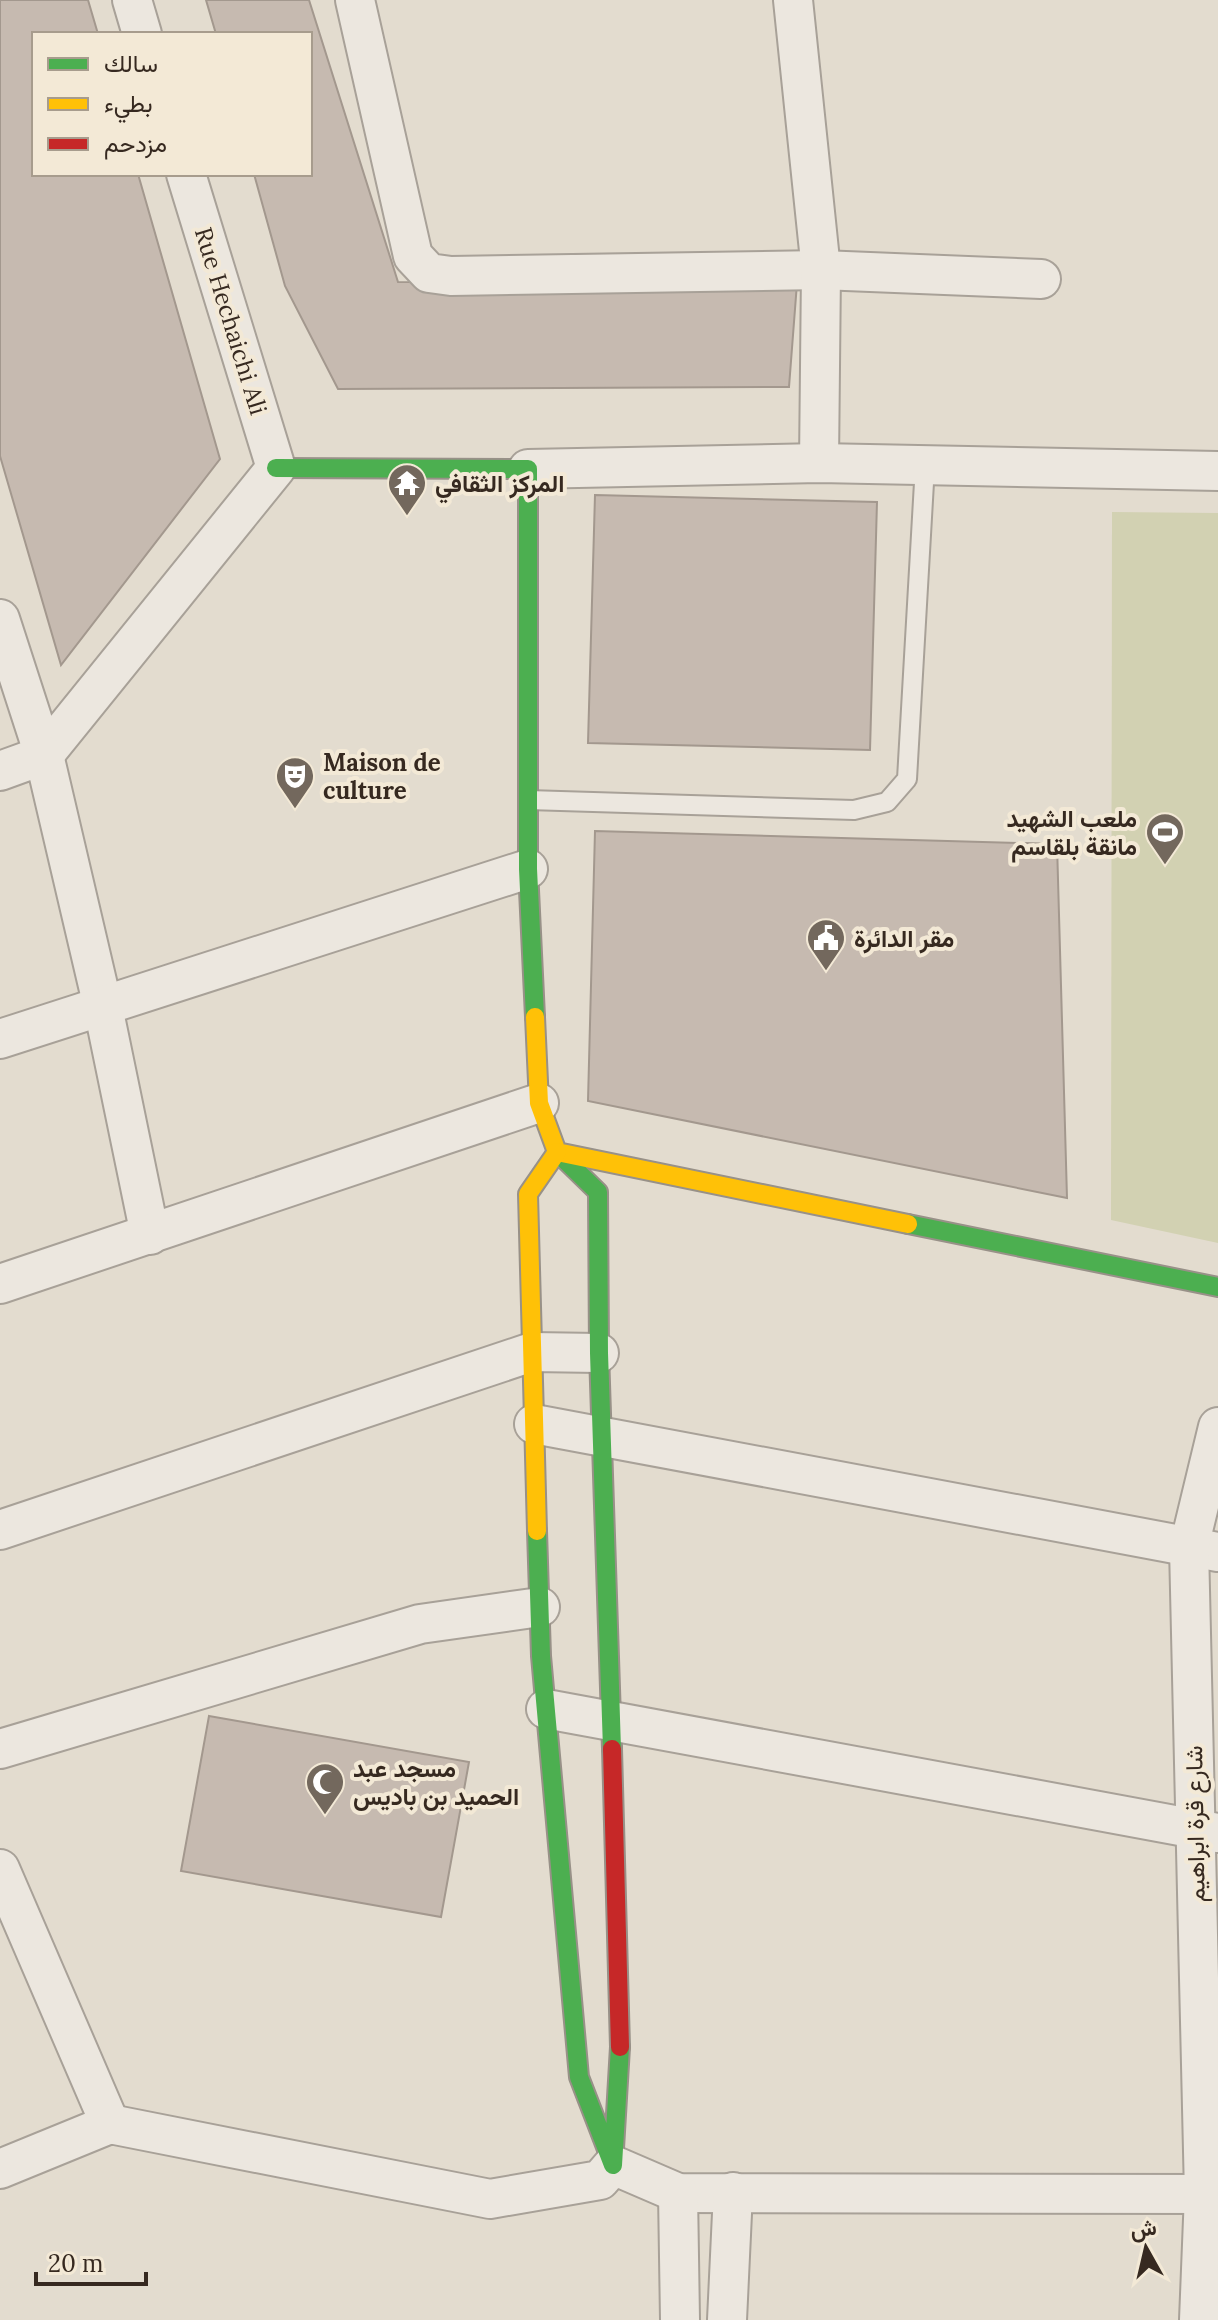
<svg xmlns="http://www.w3.org/2000/svg" width="1218" height="2320" font-family="Lora,Vazirmatn,serif">
	<style>
		.green { fill: #d2d1b2 }
		.building { fill: #c6bab0; stroke: #a3988e; stroke-width: 2 }
		.lines { fill: none; stroke-linecap: round; stroke-linejoin: round }
		.lane-casing { stroke: #a8a198; stroke-width: 22 }
		.street-casing { stroke: #a8a198; stroke-width: 42 }
		.fast-casing { stroke: #989188; stroke-width: 22 }
		.slow-casing { stroke: #989188; stroke-width: 22 }
		.jam-casing { stroke: #989188; stroke-width: 22 }
		.lane { stroke: #ece7df; stroke-width: 18 }
		.street { stroke: #ece7df; stroke-width: 38 }
		.fast { stroke: #4caf50; stroke-width: 18 }
		.slow { stroke: #ffc107; stroke-width: 18 }
		.jam { stroke: #c62828; stroke-width: 18 }
		.labels { text-anchor: middle; dominant-baseline: central; stroke-width: 8; stroke-linejoin: round; paint-order: stroke }
		.street-label { font-size: 24px; fill: #362920; stroke: #f3e9d6 }
		.poi-label { font-size: 24px; font-weight: bold; fill: #362920; stroke: #f3e9d6; text-anchor: start }
	</style>
	<rect width="100%" height="100%" fill="#e3dccf"/>
	<polygon class="green" points="1112,512 1218,513 1218,1243 1111,1220"/>
	<g class="building">
		<polygon points="0,0 88,0 98,34 34,34 34,174 138,174 220,459 61,665 0,456"/>
		<polygon points="206,0 309,0 398,282 797,283 789,387 338,389 285,286 254,174 310,174 310,34 216,34"/>
		<polygon points="595,495 877,502 870,750 588,743"/>
		<polygon points="595,831 1057,844 1067,1198 588,1101"/>
		<polygon points="209,1716 469,1762 441,1917 181,1871"/>
	</g>
	<g class="lines">
		<defs>
			<polyline id="lane" points="528,800 854,810 887,802 907,779 925,465"/>
			<g id="street">
				<polyline points="132,0 142,34"/>
				<polyline points="355,0 413,256 429,273 451,276 821,270 1041,279"/>
				<polyline points="793,0 821,270 819,463"/>
				<polyline points="528,469 819,463 1218,471"/>
				<polyline points="0,619 44,755 276,468 186,174"/>
				<polyline points="0,771 44,755 103,1007 150,1235"/>
				<polyline points="0,1039 528,869"/>
				<polyline points="0,1284 539,1103"/>
				<polyline points="534,1424 1218,1552"/>
				<polyline points="0,1530 532,1352 599,1353"/>
				<polyline points="546,1709 1218,1833"/>
				<polyline points="0,1749 420,1624 540,1607"/>
				<polyline points="0,1869 110,2124"/>
				<polyline points="0,2169 110,2124 490,2199 600,2180 613,2165 678,2193 1218,2194"/>
				<polyline points="678,2193 680,2320"/>
				<polyline points="727,2320 733,2192"/>
				<polyline points="1199,2320 1204,2194 1189,1547 1218,1427"/>
			</g>
			<g id="fast">
				<polyline points="276,468 528,469 528,869 535,1017"/>
				<polyline points="557,1152 598,1192 599,1353 612,1749"/>
				<polyline points="908,1224 1218,1287"/>
				<polyline points="537,1531 541,1656 579,2077 613,2165 620,2047"/>
			</g>
			<g id="slow">
				<polyline points="535,1017 539,1103 557,1152 908,1224"/>
				<polyline points="537,1531 528,1194 557,1152"/>
			</g>
			<polyline id="jam" points="612,1749 620,2047"/>
		</defs>
		<use href="#lane" class="lane-casing"/>
		<use href="#street" class="street-casing"/>
		<use href="#fast" class="fast-casing"/>
		<use href="#slow" class="slow-casing"/>
		<use href="#jam" class="jam-casing"/>
		<use href="#lane" class="lane"/>
		<use href="#street" class="street"/>
		<use href="#fast" class="fast"/>
		<use href="#slow" class="slow"/>
		<use href="#jam" class="jam"/>
	</g>
	<defs>
		<symbol id="temple-pin" viewBox="-11 -11 22 30"><path d="M0 17L-7.5 6A9.5 9.5 0 1 1 7.5 6Z" fill="#73685d" stroke="#f3e9d6"/><path d="M0-6L5-2H3V0L6.5 2.5H4V6H1.5V3h-3V6H-4V2.5H-6.5L-3 0V-2H-5Z" fill="#fff"/></symbol>
		<symbol id="theatre-pin" viewBox="-11 -11 22 30"><path d="M0 17L-7.5 6A9.5 9.5 0 1 1 7.5 6Z" fill="#73685d" stroke="#f3e9d6"/><path d="M-5-5.5Q0-4 5-5.5V0Q5 5 0 6Q-5 5-5 0ZM-3.3-2.5H-1v1.5H-3.3ZM1-2.5H3.3v1.5H1ZM-2.8 1Q0 5.5 2.8 1Z" fill="#fff"/></symbol>
		<symbol id="stadium-pin" viewBox="-11 -11 22 30"><path d="M0 17L-7.5 6A9.5 9.5 0 1 1 7.5 6Z" fill="#73685d" stroke="#f3e9d6"/><path d="M0-5a6.5 5 0 1 0 0 10a6.5 5 0 1 0 0-10ZM-3.5-1.8h7v3.6h-7Z" fill="#fff"/></symbol>
		<symbol id="civic-pin" viewBox="-11 -11 22 30"><path d="M0 17L-7.5 6A9.5 9.5 0 1 1 7.5 6Z" fill="#73685d" stroke="#f3e9d6"/><path d="M-.6-6.5H3V-4.5H.6V-3L4-1V1h2V6H-6V1h2V-1L-.6-3ZM-1.2 2.5V6h2.4V2.5Z" fill="#fff"/></symbol>
		<symbol id="mosque-pin" viewBox="-11 -11 22 30"><path d="M0 17L-7.5 6A9.5 9.5 0 1 1 7.5 6Z" fill="#73685d" stroke="#f3e9d6"/><path d="M3.5-4.9A6 6 0 1 0 3.5 4.9A5 5 0 1 1 3.5-4.9Z" fill="#fff"/></symbol>
	</defs>
	<g fill-rule="evenodd">
		<use href="#temple-pin" x="385" y="461" width="44" height="60"/>
		<use href="#theatre-pin" x="273" y="754" width="44" height="60"/>
		<use href="#stadium-pin" x="1143" y="810" width="44" height="60"/>
		<use href="#civic-pin" x="804" y="916" width="44" height="60"/>
		<use href="#mosque-pin" x="303" y="1760" width="44" height="60"/>
	</g>
	<g class="labels">
		<g class="street-label">
			<text transform="translate(231 321) rotate(73)">Rue Hechaichi Ali</text>
			<text transform="translate(1195 1824) rotate(-91)">شارع قرة ابراهيم</text>
		</g>
		<g class="poi-label">
			<text x="435" y="483">المركز الثقافي</text>
			<text x="323" y="762">Maison de<tspan x="323" dy="28">culture</tspan></text>
			<text x="1137" y="818" text-anchor="end">ملعب الشهيد<tspan x="1137" dy="28">مانقة بلقاسم</tspan></text>
			<text x="854" y="938">مقر الدائرة</text>
			<text x="353" y="1768">مسجد عبد<tspan x="353" dy="28">الحميد بن باديس</tspan></text>
		</g>
	</g>
	<rect x="32" y="32" width="280" height="144" fill="#f3e9d6" stroke="#a79c8d" stroke-width="2"/>
	<rect x="48" y="58" width="40" height="12" fill="#4caf50" stroke="#a79c8d" stroke-width="2"/>
	<text x="104" y="72" font-size="24" fill="#362920">سالك</text>
	<rect x="48" y="98" width="40" height="12" fill="#ffc107" stroke="#a79c8d" stroke-width="2"/>
	<text x="104" y="112" font-size="24" fill="#362920">بطيء</text>
	<rect x="48" y="138" width="40" height="12" fill="#c62828" stroke="#a79c8d" stroke-width="2"/>
	<text x="104" y="152" font-size="24" fill="#362920">مزدحم</text>
	<g transform="translate(1146 2248) rotate(352)" stroke="#f3e9d6" stroke-width="6" paint-order="stroke">
	<path d="M0-6L14 30L0 20L-14 30Z" fill="#362920"/>
	<text y="-12" font-size="22" font-weight="bold" text-anchor="middle" fill="#362920">ش</text>
	</g>
	<path d="M36 2272v12h110v-12" fill="none" stroke="#362920" stroke-width="4"/>
	<text x="48" y="2272" font-size="24" fill="#362920" stroke="#f3e9d6" stroke-width="6" paint-order="stroke">20 m</text>
</svg>
